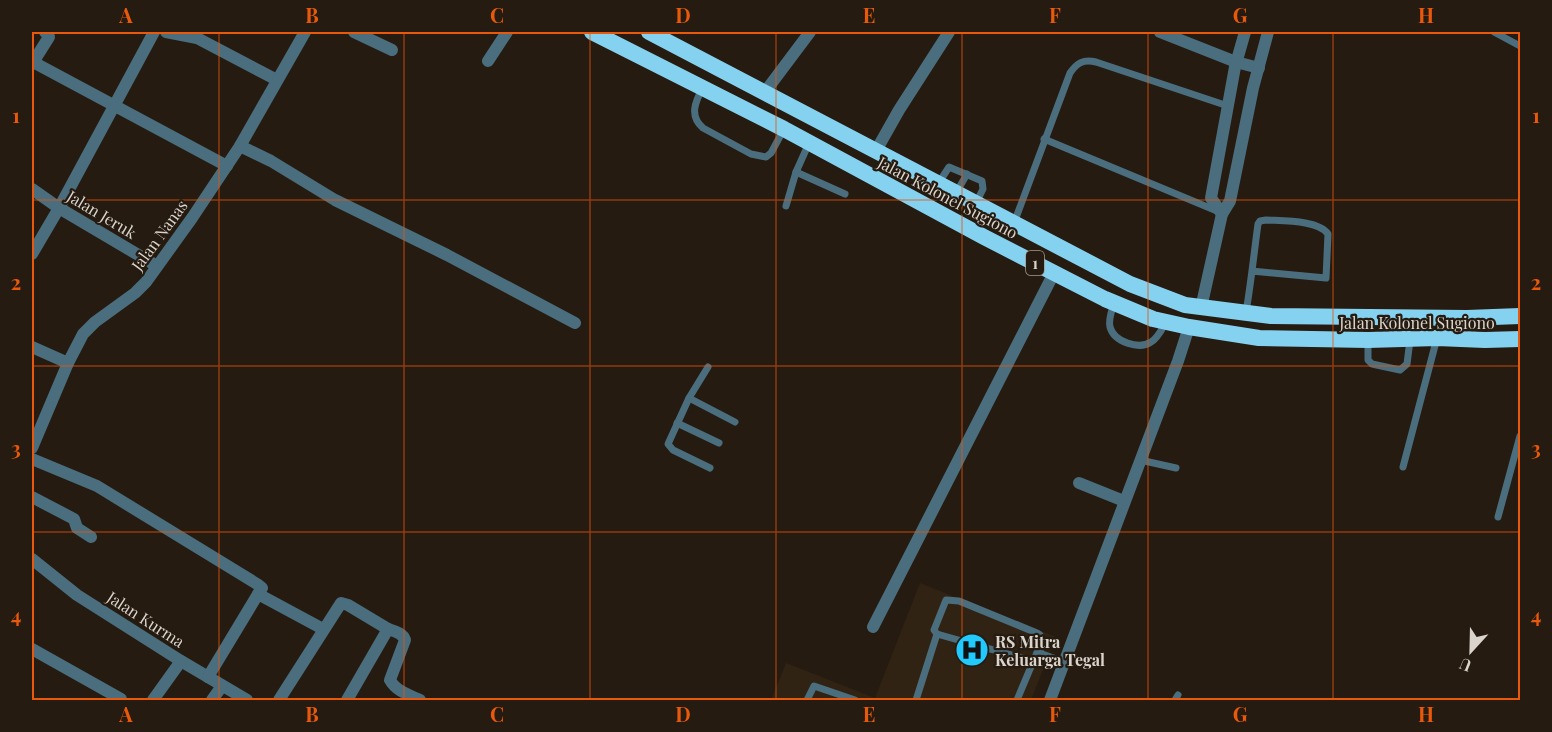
<svg xmlns="http://www.w3.org/2000/svg" width="1552" height="732" font-family="'Playfair Display',serif">
	<style>
		.built { fill: #312313 }
		.lines { fill: none; stroke-linecap: round; stroke-linejoin: round }
		.service { stroke: #4a6e7e; stroke-width: 7 }
		.minor { stroke: #4a6e7e; stroke-width: 12 }
		.tertiary { stroke: #4a6e7e; stroke-width: 12 }
		.trunk { stroke: #84d1f0; stroke-width: 16 }
		.grid { fill: none; stroke: #e8590c; stroke-width: 1.5; stroke-opacity: 0.55 }
		.labels { text-anchor: middle; dominant-baseline: central; stroke-width: 4.5; stroke-linejoin: round; paint-order: stroke }
		.shield { fill: #251b10; stroke: #a49c94; stroke-width: 1.5 }
		.shield-label { font-size: 15px; font-weight: bold; fill: #dad4cd }
		.street-label { font-size: 16px; fill: #dad4cd; stroke: #251b10 }
		.poi-label { font-size: 16px; font-weight: bold; fill: #dad4cd; stroke: #251b10; text-anchor: start }
		.neatline { fill: none; stroke: #e8590c; stroke-width: 2 }
		.grid-label { font-size: 20px; text-anchor: middle; font-weight: bold; fill: #e8590c }
	</style>
	<rect width="100%" height="100%" fill="#251b10"/>
	<polygon class="built" points="920,583 1056,637 1031,700 771,700 786,663 875,698"/>
	<g class="lines">
		<g class="service">
			<polyline points="1494,32 1520,46"/>
			<path d="M 703,87 C 695,102 689,116 703,128 L 751,154 L 766,157 L 771,153 L 784,129"/>
			<polyline points="1044,139 1217,211"/>
			<polyline points="796,172 845,194"/>
			<polyline points="938,184 949,167 982,181 983,189 976,203"/>
			<polyline points="956,193 967,174"/>
			<polyline points="786,206 796,172 809,143"/>
			<path d="M 1014,223 L 1070,73 C 1077,63 1083,59 1096,62 L 1228,106"/>
			<path d="M 1114,303 C 1112,310 1108,320 1110,327 C 1114,342 1139,350 1151,342 C 1158,338 1162,329 1166,322"/>
			<path d="M 1246,312 C 1251,283 1254,253 1258,224 L 1260,221 L 1266,220 C 1283,221 1319,220 1328,234 L 1326,278 L 1252,271"/>
			<polyline points="1368,341 1368,360 1372,364 1400,370 1407,364 1410,340"/>
			<polyline points="708,367 689,398 668,444 673,450 710,468"/>
			<polyline points="689,398 735,422"/>
			<polyline points="677,423 719,443"/>
			<polyline points="1140,460 1176,468"/>
			<polyline points="1403,467 1437,338"/>
			<polyline points="1498,517 1520,436"/>
			<polyline points="937,634 1033,661"/>
			<polyline points="807,700 814,686 855,700"/>
			<polyline points="916,700 937,634 934,630 946,600 959,601 1037,633 1040,635 1037,647 1042,654 1065,662"/>
			<polyline points="1017,700 1038,650"/>
			<polyline points="1175,700 1178,695"/>
		</g>
		<g class="minor">
			<polyline points="166,32 197,38 277,80"/>
			<polyline points="354,32 392,50"/>
			<polyline points="1160,32 1236,62 1259,68"/>
			<polyline points="488,61 507,32"/>
			<polyline points="33,62 227,166"/>
			<polyline points="32,64 49,37 48,33 45,32"/>
			<polyline points="765,92 810,32"/>
			<polyline points="240,146 271,161 335,200 447,255 575,323"/>
			<polyline points="877,149 899,110 949,32"/>
			<polyline points="32,189 59,208 157,266"/>
			<polyline points="1222,214 1211,198 1235,67 1245,32"/>
			<polyline points="32,254 59,208 154,32"/>
			<polyline points="32,347 68,363"/>
			<polyline points="32,448 68,363 83,334 95,322 135,293 146,282 192,218 240,146 305,32"/>
			<polyline points="32,459 97,486 257,584 262,588 258,594"/>
			<polyline points="1079,483 1124,501"/>
			<polyline points="32,497 74,519 77,528 91,537"/>
			<polyline points="32,559 77,595 181,661 247,700"/>
			<polyline points="873,627 1054,273"/>
			<path d="M 388,629 C 394,631 403,633 405,640 L 390,680 C 396,691 409,695 420,700"/>
			<polyline points="32,649 121,699"/>
			<polyline points="208,677 258,594 323,629"/>
			<polyline points="153,700 181,661"/>
			<polyline points="212,700 222,686"/>
			<polyline points="279,700 341,603 348,605 388,629 347,700"/>
			<polyline points="1050,700 1178,361 1189,327"/>
		</g>
		<polyline class="tertiary" points="1201,308 1222,214 1230,201 1253,88 1268,32"/>
		<g class="trunk">
			<polyline points="592,32 784,129 984,237 1105,299 1153,319 1189,327 1259,338 1368,340 1437,338 1485,340 1520,339"/>
			<polyline points="649,32 1130,284 1185,305 1271,316 1467,318 1520,316"/>
		</g>
	</g>
	<path class="grid" d="M 219,32 L 219,700M 404,32 L 404,700M 590,32 L 590,700M 776,32 L 776,700M 962,32 L 962,700M 1148,32 L 1148,700M 1333,32 L 1333,700M 32,200 L 1520,200M 32,366 L 1520,366M 32,532 L 1520,532"/>
	<defs>
		<symbol id="hospital-disc" viewBox="-11 -11 22 22"><circle r="9.5" fill="#21c9fd" stroke="#251b10"/><path d="M-5-5h3v3.5h4V-5h3V5h-3V1.5h-4V5h-3Z" fill="#111"/></symbol>
	</defs>
	<g fill-rule="evenodd">
		<use href="#hospital-disc" x="953" y="631" width="38" height="38"/>
	</g>
	<g class="labels">
		<rect class="shield" x="1026" y="251" width="18" height="24" rx="4.5"/>
		<g class="shield-label">
			<text x="1035" y="263">1</text>
		</g>
		<g class="street-label">
			<text transform="translate(948 197) rotate(28)">Jalan Kolonel Sugiono</text>
			<text transform="translate(102 214) rotate(31)">Jalan Jeruk</text>
			<text transform="translate(159 235) rotate(-54)">Jalan Nanas</text>
			<text x="1417" y="322">Jalan Kolonel Sugiono</text>
			<text transform="translate(146 619) rotate(33)">Jalan Kurma</text>
		</g>
		<g class="poi-label">
			<text x="995" y="641">RS Mitra<tspan x="995" dy="18">Keluarga Tegal</tspan></text>
		</g>
	</g>
	<rect width="1552" height="732" fill="none" stroke="#251b10" stroke-width="66"/>
	<g transform="translate(1471 651) rotate(202)" stroke="#251b10" stroke-width="4.5" paint-order="stroke">
	<path d="M0-4.5L10 22L0 15L-10 22Z" fill="#dad4cd"/>
	<text y="-9" font-size="16" font-weight="bold" text-anchor="middle" fill="#dad4cd">U</text>
	</g>
	<rect x="33" y="33" width="1486" height="666" class="neatline"/>
	<g class="grid-label">
		<text x="126" y="23">A</text>
		<text x="312" y="23">B</text>
		<text x="497" y="23">C</text>
		<text x="683" y="23">D</text>
		<text x="869" y="23">E</text>
		<text x="1055" y="23">F</text>
		<text x="1240" y="23">G</text>
		<text x="1426" y="23">H</text>
		<text x="16" y="123">1</text>
		<text x="1536" y="123">1</text>
		<text x="16" y="290">2</text>
		<text x="1536" y="290">2</text>
		<text x="16" y="456">3</text>
		<text x="1536" y="456">3</text>
		<text x="16" y="623">4</text>
		<text x="1536" y="623">4</text>
		<text x="126" y="722">A</text>
		<text x="312" y="722">B</text>
		<text x="497" y="722">C</text>
		<text x="683" y="722">D</text>
		<text x="869" y="722">E</text>
		<text x="1055" y="722">F</text>
		<text x="1240" y="722">G</text>
		<text x="1426" y="722">H</text>
	</g>
</svg>
